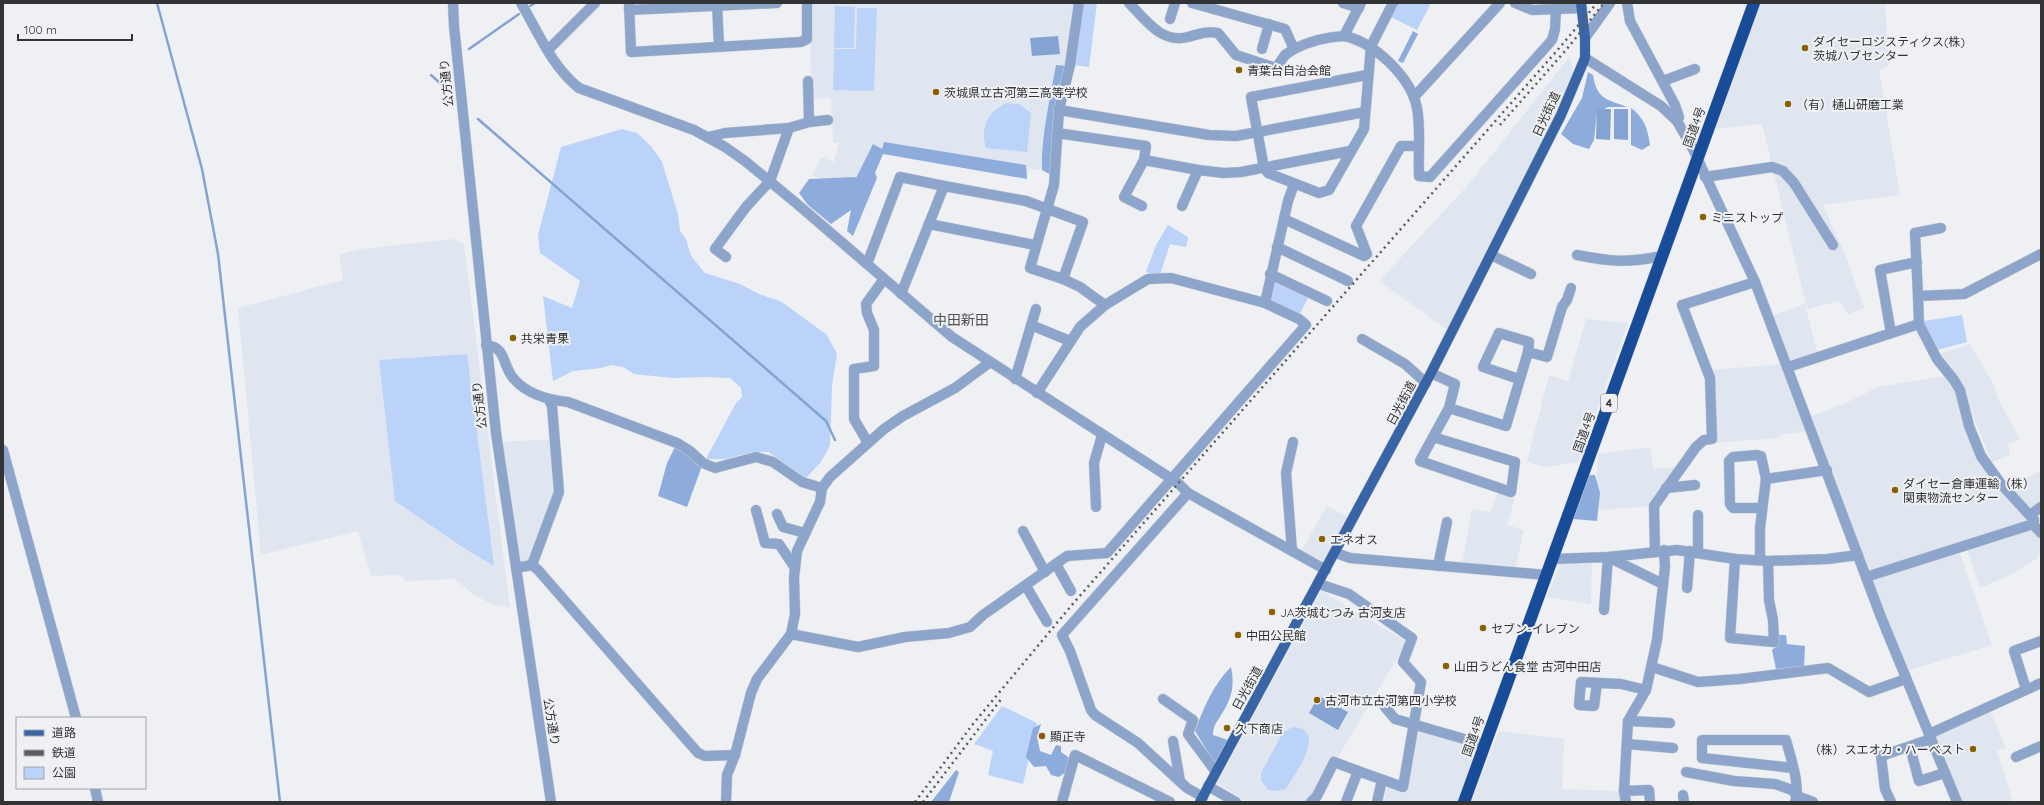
<svg xmlns="http://www.w3.org/2000/svg" width="2044" height="805" font-family="Quicksand,'Noto Sans JP',sans-serif">
	<style>
		.built { fill: #e0e6f0 }
		.green { fill: #bbd3f9 }
		.forest { fill: #8dacdb }
		.water { fill: #84a3d2 }
		.lines { fill: none; stroke-linecap: round; stroke-linejoin: round }
		.stream { stroke: #84a3d2; stroke-width: 2.5 }
		.minor-casing { stroke: #ccced1; stroke-width: 11 }
		.major-casing { stroke: #ccced1; stroke-width: 11 }
		.highway-casing { stroke: #ccced1; stroke-width: 13 }
		.minor { stroke: #8da5cb; stroke-width: 10 }
		.major { stroke: #3965a7; stroke-width: 10 }
		.highway { stroke: #184c99; stroke-width: 12 }
		.rail { stroke: #5b5c5d; stroke-width: 2.5; stroke-dasharray: 2 4; stroke-linecap: butt }
		.poi-dot { fill: #8a6101; stroke: #eef0f3; stroke-width: 1.5 }
		.labels { text-anchor: middle; dominant-baseline: central; stroke-width: 4; stroke-linejoin: round; paint-order: stroke }
		.shield { fill: #eef0f3; stroke: #6a6c6d; stroke-width: 1 }
		.shield-label { font-size: 11px; font-weight: bold; fill: #323334 }
		.poi-label { font-size: 12px; fill: #323334; stroke: #eef0f3; text-anchor: start }
		.street-label { font-size: 12px; fill: #323334; stroke: #eef0f3 }
		.quarter-label { font-size: 14px; fill: #4f5053; stroke: #eef0f3 }
	</style>
	<rect width="100%" height="100%" fill="#eef0f3"/>
	<g class="built">
		<polygon points="810,3 1076,3 1051,172 1028,168 1027,176 876,149 855,183 839,177 835,184 812,175 821,157 834,162 839,143 833,142 831,99 811,98"/>
		<polygon points="1759,3 1885,3 1889,66 1879,69 1900,195 1823,205 1847,259 1864,308 1848,314 1839,301 1807,309 1762,124 1716,129"/>
		<polygon points="1570,56 1573,73 1568,99 1449,331 1379,281 1468,185"/>
		<polygon points="452,239 464,244 510,608 499,605 496,607 475,595 453,578 440,580 407,581 399,575 371,576 358,531 261,555 238,308 343,280 339,255 360,249"/>
		<polygon points="1805,304 1817,352 1789,362 1772,316"/>
		<polygon points="1586,319 1628,323 1578,462 1546,467 1527,462 1549,375 1568,381"/>
		<polygon points="1970,344 1993,383 1999,401 2020,439 2008,444 2010,455 1992,462 1973,416 1965,389 1938,354"/>
		<polygon points="1784,364 1808,431 1780,435 1779,438 1712,443 1710,370"/>
		<polygon points="1944,376 1960,390 1981,456 2017,501 2026,521 1867,574 1812,416 1850,401 1878,387"/>
		<polygon points="553,439 559,489 530,562 518,564 501,442"/>
		<polygon points="1650,447 1653,469 1682,467 1653,506 1600,510 1597,481 1598,454"/>
		<polygon points="2041,471 2041,529 2008,486"/>
		<polygon points="1498,492 1515,498 1507,525 1524,530 1515,569 1462,565 1472,509 1491,512"/>
		<polygon points="1327,506 1351,519 1325,564 1301,551"/>
		<polygon points="2032,527 2041,538 2041,549 2038,558 2012,574 1980,588 1967,549"/>
		<polygon points="1958,548 1992,645 1907,671 1869,576"/>
		<polygon points="1592,558 1591,604 1547,597 1561,562"/>
		<polygon points="1321,591 1407,642 1338,757 1312,795 1305,802 1248,802 1217,783"/>
		<polygon points="1989,709 2006,748 1997,751 2013,802 1961,802 1933,732"/>
		<polygon points="1415,729 1476,747 1458,802 1384,802 1387,787 1407,792"/>
		<polygon points="1499,731 1564,739 1562,789 1619,791 1621,802 1471,802"/>
	</g>
	<g class="green">
		<polygon points="1082,3 1097,3 1089,67 1074,65"/>
		<polygon points="1396,3 1431,3 1417,30 1389,16"/>
		<polygon points="835,6 855,7 854,48 834,48"/>
		<polygon points="857,8 877,8 874,91 833,90 834,49 856,49"/>
		<path d="M 1006,103 L 1019,104 L 1031,113 L 1027,152 L 986,148 C 980,128 987,113 1006,103 Z"/>
		<polygon points="622,129 637,133 651,146 662,162 678,214 680,231 686,239 691,256 705,273 740,284 759,294 782,302 827,335 837,354 832,385 830,445 821,462 806,478 768,452 753,452 726,459 706,459 736,403 742,397 741,388 730,378 706,377 674,378 643,375 634,374 623,367 611,365 601,368 573,371 553,381 543,296 572,308 580,281 540,253 538,235 561,147"/>
		<polygon points="1168,225 1188,237 1186,247 1170,244 1160,275 1146,272 1156,245"/>
		<polygon points="1271,277 1309,296 1299,316 1266,302"/>
		<polygon points="1962,315 1967,342 1937,350 1925,330 1924,321"/>
		<polygon points="467,354 494,566 464,548 395,501 379,360"/>
		<polygon points="1002,706 1037,723 1023,784 988,775 993,751 974,744"/>
		<path d="M 1293,727 C 1329,730 1294,774 1286,789 L 1276,791 L 1268,790 L 1261,780 L 1261,773 L 1283,732 Z"/>
	</g>
	<g class="forest">
		<polygon points="1413,31 1418,34 1403,63 1398,61"/>
		<path d="M 1056,65 L 1067,66 L 1051,175 L 1042,170 C 1041,136 1050,99 1056,65 Z"/>
		<path d="M 1588,72 L 1593,75 C 1597,100 1607,99 1627,107 L 1608,107 L 1597,113 L 1594,140 L 1589,149 L 1573,144 L 1561,134 L 1582,98 Z"/>
		<path d="M 1631,108 C 1644,117 1648,130 1650,145 L 1642,150 L 1631,145 Z"/>
		<polygon points="884,142 1026,165 1027,179 883,154 875,173 877,178 853,236 847,231 851,210 831,224 808,205 799,193 809,179 855,177 856,178 873,144 882,149"/>
		<polygon points="677,443 703,463 687,507 658,496 667,463"/>
		<polygon points="1589,475 1595,475 1600,493 1597,521 1573,519"/>
		<polygon points="1777,635 1786,635 1787,644 1805,646 1804,666 1776,669 1772,650 1779,644"/>
		<path d="M 1231,667 C 1235,685 1232,699 1221,715 C 1216,724 1214,723 1213,735 L 1228,740 L 1215,764 L 1195,731 C 1203,709 1214,683 1231,667 Z"/>
		<polygon points="1041,724 1037,737 1040,751 1051,755 1056,745 1061,746 1061,752 1071,759 1067,771 1059,777 1051,775 1046,766 1034,767 1026,757 1033,728"/>
		<polygon points="956,770 959,772 949,802 931,802"/>
	</g>
	<g class="water">
		<polygon points="1058,36 1060,54 1032,56 1030,38"/>
		<polygon points="1597,109 1611,109 1610,140 1596,139"/>
		<polygon points="1614,109 1628,109 1628,140 1614,139"/>
		<polygon points="1319,696 1348,712 1338,730 1309,713"/>
	</g>
	<g class="lines">
		<g class="stream">
			<polyline points="157,3 202,169 218,254 280,802"/>
			<polyline points="530,6 535,3"/>
			<polyline points="469,49 519,14"/>
			<polyline points="431,75 450,92"/>
			<polyline points="478,119 826,421 835,440"/>
		</g>
		<defs>
			<g id="minor">
				<polyline points="453,3 454,26 496,433 551,802"/>
				<path d="M 521,3 C 538,32 552,67 579,88 L 694,130 L 725,147 L 745,161 L 796,203 L 952,337 L 1178,483 L 1188,493 L 1326,570"/>
				<polyline points="629,3 631,52 801,42 807,39 807,3"/>
				<polyline points="717,3 719,47"/>
				<path d="M 1129,3 C 1145,19 1161,44 1188,37 C 1199,34 1206,31 1218,33 L 1236,55 L 1276,68 L 1285,55 L 1294,49"/>
				<path d="M 1192,3 L 1285,29 L 1294,49 C 1310,41 1326,37 1344,36 L 1361,3"/>
				<polyline points="1343,3 1359,8"/>
				<polyline points="1515,3 1532,10 1582,8"/>
				<polyline points="1627,3 1630,21 1675,105 1679,117 1677,121"/>
				<polyline points="629,10 777,3"/>
				<polyline points="1170,19 1175,3"/>
				<path d="M 1344,36 C 1374,42 1411,77 1417,108 C 1421,129 1418,154 1419,176 L 1430,177 L 1552,40 L 1555,29 L 1556,9"/>
				<polyline points="1585,38 1610,3"/>
				<polyline points="1262,49 1269,24"/>
				<polyline points="548,50 595,3"/>
				<polyline points="1585,58 1661,106 1677,121 1693,149 1755,282 1881,617 1957,802"/>
				<polyline points="1367,75 1251,97 1264,168 1268,173 1319,193 1329,190 1364,129 1371,46 1393,3"/>
				<polyline points="808,81 809,122"/>
				<polyline points="1663,81 1695,69"/>
				<polyline points="1414,97 1500,3"/>
				<polyline points="1059,110 1070,65 1079,3"/>
				<polyline points="1057,133 1146,146 1144,160 1198,170 1224,173 1241,172 1350,151"/>
				<polyline points="708,137 725,133 789,128"/>
				<polyline points="1705,177 1772,167 1783,171 1794,183 1833,245"/>
				<polyline points="1142,206 1124,197 1144,160"/>
				<polyline points="1182,206 1198,170"/>
				<polyline points="1284,219 1364,256 1367,254 1356,226 1401,146 1418,146"/>
				<polyline points="929,224 1035,245"/>
				<polyline points="1277,247 1348,281"/>
				<polyline points="1491,255 1531,274"/>
				<path d="M 1577,255 C 1612,262 1627,263 1662,256"/>
				<polyline points="726,257 715,249 746,207 770,181 789,128 809,122 828,120"/>
				<polyline points="867,264 900,177 944,186"/>
				<polyline points="1270,274 1327,301"/>
				<polyline points="901,294 944,186 1026,201 1083,222 1063,279"/>
				<polyline points="1918,296 1915,233 1941,228"/>
				<polyline points="1265,303 1288,201 1294,184"/>
				<polyline points="1105,305 1080,287 1063,279 1030,268 1054,185 1059,110 1209,135 1236,136 1365,112"/>
				<polyline points="1031,325 1070,341"/>
				<polyline points="1891,333 1880,270 1917,262"/>
				<polyline points="1362,339 1405,364 1426,383"/>
				<path d="M 486,345 C 507,347 502,366 514,379 C 527,394 549,400 568,402 L 677,443 L 690,451 L 703,463 L 715,468 L 756,457 L 773,462 L 802,482 L 822,488"/>
				<polyline points="1788,367 1919,324"/>
				<polyline points="1431,373 1455,384 1449,408 1506,426 1528,352 1547,357 1562,307 1567,300 1571,288"/>
				<polyline points="1015,379 1036,309"/>
				<polyline points="1519,379 1483,367 1499,333 1529,342 1528,352"/>
				<polyline points="1433,437 1515,462 1511,492 1420,461 1449,408"/>
				<polyline points="868,443 854,419 854,369 874,366 874,330 867,313 866,304 884,279"/>
				<polyline points="3,450 76,718"/>
				<polyline points="1766,479 1827,470"/>
				<polyline points="1666,488 1695,485"/>
				<polyline points="1188,493 1062,635 1070,651 1091,710 1095,715 1138,743 1187,788 1203,797"/>
				<polyline points="1096,507 1094,463 1102,435"/>
				<polyline points="756,510 765,543 779,544 795,568"/>
				<polyline points="777,514 783,527 805,533"/>
				<polyline points="1698,515 1698,552"/>
				<polyline points="2030,515 2041,507"/>
				<polyline points="2033,524 2034,520 2001,484 1981,456 1969,426 1960,390 1954,380 1937,359 1919,324 1918,296 1964,294 2041,254"/>
				<polyline points="1023,531 1045,572"/>
				<polyline points="1292,551 1286,473 1293,442"/>
				<polyline points="1655,551 1654,506 1696,447 1704,440 1712,439 1710,378 1682,305 1755,282"/>
				<polyline points="1336,553 1350,558 1546,575"/>
				<polyline points="1553,559 1608,557 1677,550 1735,559 1768,561 1828,559 1858,555"/>
				<polyline points="1735,559 1730,638 1774,642 1773,620 1769,600 1768,561"/>
				<polyline points="1760,560 1760,528 1766,479 1761,456 1757,455 1733,457 1729,461 1730,504 1733,508 1762,508"/>
				<polyline points="1056,564 1071,591"/>
				<polyline points="532,565 559,492 552,406 549,400"/>
				<polyline points="1438,566 1447,522"/>
				<polyline points="516,568 532,565 538,570 698,753 705,756 735,755"/>
				<polyline points="1866,577 2033,524 2041,533"/>
				<polyline points="1319,584 1349,594 1412,638 1403,662 1421,682 1403,787 1358,771 1346,802"/>
				<polyline points="1026,586 1047,622"/>
				<polyline points="1687,588 1690,551"/>
				<polyline points="1604,610 1608,557 1663,584"/>
				<polyline points="791,634 858,647 905,637 949,633 970,627 983,615 1067,556 1107,553 1306,325 1299,319 1265,303 1171,278 1148,279 1105,305 1080,327 1037,393"/>
				<polyline points="1652,667 1698,682 1740,679 1828,668 1869,692 1906,679"/>
				<polyline points="1597,683 1594,706 1579,705 1581,682 1621,684 1646,690"/>
				<polyline points="2026,689 2014,651 2041,641"/>
				<polyline points="1163,699 1193,720 1188,734 1216,772"/>
				<polyline points="1385,707 1395,719 1485,745"/>
				<polyline points="1628,721 1670,723"/>
				<polyline points="1929,734 2041,683"/>
				<polyline points="1173,741 1180,781"/>
				<polyline points="1627,744 1673,748"/>
				<polyline points="1910,747 1919,781 1945,773"/>
				<polyline points="2016,757 2041,746"/>
				<path d="M 1793,768 L 1702,758 L 1702,740 L 1786,740 C 1790,756 1801,786 1795,802"/>
				<polyline points="1686,772 1734,781 1775,784 1792,790 1797,796 1813,802"/>
				<polyline points="1208,786 1236,802"/>
				<polyline points="95,788 98,802"/>
				<polyline points="1624,791 1649,790 1650,802"/>
				<polyline points="1683,795 1684,802"/>
				<polyline points="726,802 727,775 735,755 751,693 757,679 791,634 795,614 794,577 797,551 820,502 822,488 830,477 884,429 903,416 955,388 989,363"/>
				<polyline points="1062,802 1075,755 1170,802"/>
				<polyline points="1311,802 1317,796 1334,762 1358,771"/>
				<polyline points="1377,802 1382,780"/>
				<polyline points="1626,802 1624,791 1628,721 1646,690 1657,640 1665,567 1664,550"/>
				<polyline points="1891,802 1885,789 1881,756 1931,739"/>
			</g>
			<polyline id="major" points="1200,802 1431,373 1561,115 1585,58 1585,38 1581,3"/>
			<polyline id="highway" points="1464,802 1754,3"/>
		</defs>
		<use href="#minor" class="minor-casing"/>
		<use href="#major" class="major-casing"/>
		<use href="#highway" class="highway-casing"/>
		<use href="#minor" class="minor"/>
		<use href="#major" class="major"/>
		<use href="#highway" class="highway"/>
		<g class="rail">
			<polyline points="1500,125 1566,50 1604,3"/>
			<polyline points="915,802 973,724 1071,606 1561,46 1597,3"/>
			<polyline points="923,802 1002,698"/>
		</g>
	</g>
	<g class="poi-dot">
		<circle cx="1805" cy="48" r="4"/>
		<circle cx="1239" cy="70" r="4"/>
		<circle cx="936" cy="92" r="4"/>
		<circle cx="1788" cy="104" r="4"/>
		<circle cx="1703" cy="217" r="4"/>
		<circle cx="513" cy="338" r="4"/>
		<circle cx="1895" cy="490" r="4"/>
		<circle cx="1322" cy="539" r="4"/>
		<circle cx="1272" cy="612" r="4"/>
		<circle cx="1483" cy="628" r="4"/>
		<circle cx="1238" cy="635" r="4"/>
		<circle cx="1446" cy="666" r="4"/>
		<circle cx="1317" cy="700" r="4"/>
		<circle cx="1227" cy="728" r="4"/>
		<circle cx="1042" cy="736" r="4"/>
		<circle cx="1973" cy="749" r="4"/>
	</g>
	<g class="labels">
		<rect class="shield" x="1601" y="394" width="16" height="18" rx="3"/>
		<g class="shield-label">
			<text x="1609" y="403">4</text>
		</g>
		<g class="poi-label">
			<text x="1813" y="41">ダイセーロジスティクス(株)<tspan x="1813" dy="14">茨城ハブセンター</tspan></text>
			<text x="1247" y="70">青葉台自治会館</text>
			<text x="944" y="92">茨城県立古河第三高等学校</text>
			<text x="1796" y="104">（有）樋山研磨工業</text>
			<text x="1711" y="217">ミニストップ</text>
			<text x="521" y="338">共栄青果</text>
			<text x="1903" y="483">ダイセー倉庫運輸（株）<tspan x="1903" dy="14">関東物流センター</tspan></text>
			<text x="1330" y="539">エネオス</text>
			<text x="1280" y="612">JA茨城むつみ 古河支店</text>
			<text x="1491" y="628">セブン-イレブン</text>
			<text x="1246" y="635">中田公民館</text>
			<text x="1454" y="666">山田うどん食堂 古河中田店</text>
			<text x="1325" y="700">古河市立古河第四小学校</text>
			<text x="1235" y="728">久下商店</text>
			<text x="1050" y="736">顯正寺</text>
			<text x="1965" y="749" text-anchor="end">（株）スエオカ・ハーベスト</text>
		</g>
		<g class="street-label">
			<text transform="translate(446 83) rotate(-96)">公方通り</text>
			<text transform="translate(1546 114) rotate(-65)">日光街道</text>
			<text transform="translate(1694 127) rotate(-70)">国道4号</text>
			<text transform="translate(1401 403) rotate(-62)">日光街道</text>
			<text transform="translate(479 405) rotate(-97)">公方通り</text>
			<text transform="translate(1584 432) rotate(-70)">国道4号</text>
			<text transform="translate(1247 688) rotate(-61)">日光街道</text>
			<text transform="translate(552 722) rotate(81)">公方通り</text>
			<text transform="translate(1473 736) rotate(-70)">国道4号</text>
		</g>
		<g class="quarter-label">
			<text x="961" y="320">中田新田</text>
		</g>
	</g>
	<rect width="2044" height="805" fill="none" stroke="#323334" stroke-width="8"/>
	<rect x="16" y="717" width="130" height="72" fill="#eef0f3" stroke="#a3a4a7"/>
	<rect x="24" y="730" width="20" height="6" fill="#3965a7" stroke="#a3a4a7"/>
	<text x="52" y="737" font-size="12" fill="#323334">道路</text>
	<rect x="24" y="750" width="20" height="6" fill="#5b5c5d" stroke="#a3a4a7"/>
	<text x="52" y="757" font-size="12" fill="#323334">鉄道</text>
	<rect x="24" y="767" width="20" height="12" fill="#bbd3f9" stroke="#a3a4a7"/>
	<text x="52" y="777" font-size="12" fill="#323334">公園</text>
	<path d="M18 34v6h114v-6" fill="none" stroke="#323334" stroke-width="2"/>
	<text x="24" y="34" font-size="12" fill="#323334" stroke="#eef0f3" stroke-width="3" paint-order="stroke">100 m</text>
</svg>
